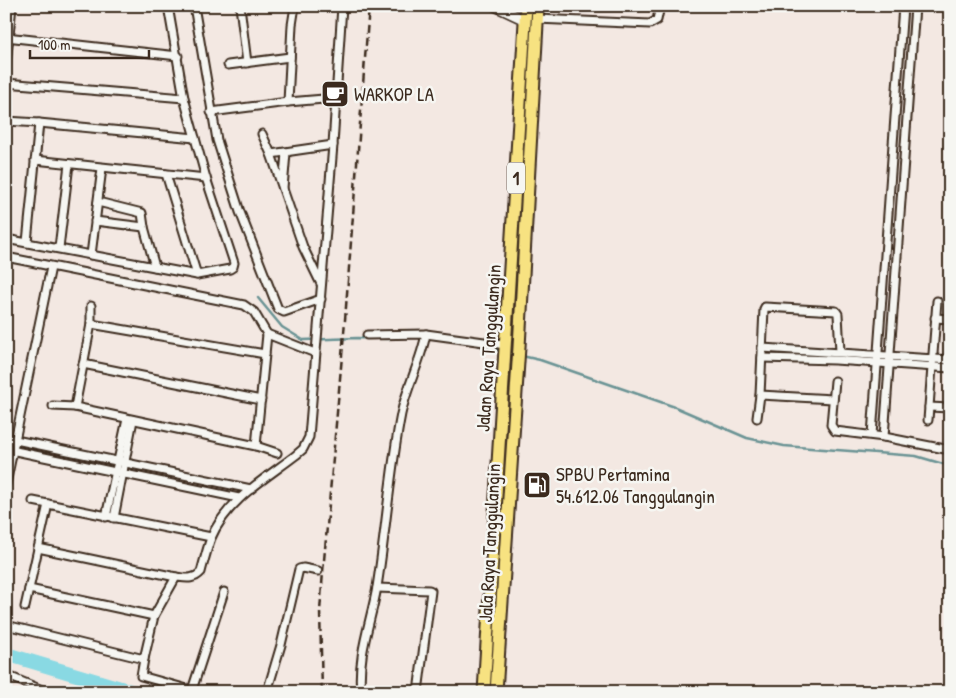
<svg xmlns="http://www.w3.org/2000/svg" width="956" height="698" font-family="'Patrick Hand',sans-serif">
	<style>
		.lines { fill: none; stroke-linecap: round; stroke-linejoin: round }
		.stream { stroke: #6a9394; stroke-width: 2.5 }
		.river { stroke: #89d9e3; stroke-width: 14 }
		.minor-casing { stroke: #3b2a1e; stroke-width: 11 }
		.tertiary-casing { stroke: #3b2a1e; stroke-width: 12 }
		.trunk-casing { stroke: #3b2a1e; stroke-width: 15 }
		.minor { stroke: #f6f6f2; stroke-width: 7 }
		.tertiary { stroke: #f6f6f2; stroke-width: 9 }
		.trunk { stroke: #f7e281; stroke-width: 11 }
		.rail { stroke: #3b2a1e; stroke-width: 2.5; stroke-dasharray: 8 4; stroke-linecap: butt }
		.labels { text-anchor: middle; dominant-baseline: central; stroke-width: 5; stroke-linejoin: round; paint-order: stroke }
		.shield { fill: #f6f6f2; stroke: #73675e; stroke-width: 1 }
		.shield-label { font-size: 18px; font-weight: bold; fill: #3b2a1e }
		.poi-label { font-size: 19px; fill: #3b2a1e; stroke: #f6f6f2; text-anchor: start }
		.street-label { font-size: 19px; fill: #3b2a1e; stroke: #f6f6f2 }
	</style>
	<rect width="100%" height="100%" fill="#f3e8e2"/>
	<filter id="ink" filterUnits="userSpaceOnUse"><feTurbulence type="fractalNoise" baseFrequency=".02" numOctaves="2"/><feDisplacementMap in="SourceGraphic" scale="10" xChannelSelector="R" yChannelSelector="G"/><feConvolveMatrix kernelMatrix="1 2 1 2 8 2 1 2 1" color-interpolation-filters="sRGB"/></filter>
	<g filter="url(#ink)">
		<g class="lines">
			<g class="stream">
				<polyline points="258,298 282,327 303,340 357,338 388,339 399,338"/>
				<polyline points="468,343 502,351"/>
				<polyline points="522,356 540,360 675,407 747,438 784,446 916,456 950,466"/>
			</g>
			<polyline class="river" points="6,654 134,692"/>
			<defs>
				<g id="minor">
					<polyline points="194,6 217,140 240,212 278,309 284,312 321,299"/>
					<polyline points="240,6 247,63"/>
					<polyline points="537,19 650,24 657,20 660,6"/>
					<polyline points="6,37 178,56"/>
					<polyline points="6,64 12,6"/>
					<polyline points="228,65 290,57"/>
					<polyline points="6,83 184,98"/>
					<polyline points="288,102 292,25 295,6"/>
					<polyline points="211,112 288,102 336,98"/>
					<polyline points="6,121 39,123 195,138"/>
					<polyline points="262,134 271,154 303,247 321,284"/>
					<polyline points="271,154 333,145"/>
					<polyline points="35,160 206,178"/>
					<polyline points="166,174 197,275"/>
					<polyline points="283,188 286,153"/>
					<polyline points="98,202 142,213 144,227 155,267"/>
					<polyline points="95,221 144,227"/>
					<polyline points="6,239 197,275 230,269 233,267 234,263 206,178 184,98 168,6"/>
					<polyline points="27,242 39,123"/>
					<polyline points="59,248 69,164"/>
					<polyline points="91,255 102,168"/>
					<polyline points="6,257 244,305 254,312 267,334 315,353"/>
					<polyline points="935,318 950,319"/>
					<polyline points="91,324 265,354"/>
					<polyline points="367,335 426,334 506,345"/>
					<polyline points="762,348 950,360"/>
					<polyline points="762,358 835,360 950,368"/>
					<polyline points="83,364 261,400"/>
					<polyline points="835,381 831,425 835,431 884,437 950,450"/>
					<polyline points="760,395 833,399"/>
					<polyline points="53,406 75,407 256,446 267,334"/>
					<polyline points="75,407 91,324 91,306"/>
					<polyline points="929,407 950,408"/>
					<polyline points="757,418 760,395 764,309 765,307 836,311 838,314 840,352"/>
					<polyline points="928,420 937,301"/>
					<polyline points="872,435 903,6"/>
					<polyline points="884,437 915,6"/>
					<polyline points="6,438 251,489"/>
					<polyline points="256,446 277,453"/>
					<polyline points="6,449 239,498"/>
					<polyline points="6,484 51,267"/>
					<polyline points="33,501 211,537"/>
					<polyline points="106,517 127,419"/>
					<polyline points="114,518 133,420"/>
					<polyline points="38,548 176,577"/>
					<polyline points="377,588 429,590 431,591 418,692"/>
					<polyline points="29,589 154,616"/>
					<polyline points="25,607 48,504"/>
					<path d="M 6,625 L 144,659 L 154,616 L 176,577 C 186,578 194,580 201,572 C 204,561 207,549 211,538 C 227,500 265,479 296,455 L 303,449 L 309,437 L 333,145 L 342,6"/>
					<polyline points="144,659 141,676 198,692"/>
					<polyline points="6,675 47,692"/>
					<polyline points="192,690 224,592"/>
					<polyline points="267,692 281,645 299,569 303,568 318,571"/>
					<path d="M 361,692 C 357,655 371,622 377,587 C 386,530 390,471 401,414 C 407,386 421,361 426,334"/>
				</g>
				<polyline id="tertiary" points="495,6 525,20"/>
				<g id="trunk">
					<polyline points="484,692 526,6"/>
					<polyline points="496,692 519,347 538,6"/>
				</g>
			</defs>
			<use href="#minor" class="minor-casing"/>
			<use href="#tertiary" class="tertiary-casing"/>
			<use href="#trunk" class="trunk-casing"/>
			<use href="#minor" class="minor"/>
			<use href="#tertiary" class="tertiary"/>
			<use href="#trunk" class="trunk"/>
			<polyline class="rail" points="322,692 320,611 323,572 344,333 369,6"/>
		</g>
	</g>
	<defs>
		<symbol id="cafe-square" viewBox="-11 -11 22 22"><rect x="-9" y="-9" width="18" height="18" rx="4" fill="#3b2a1e" stroke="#f6f6f2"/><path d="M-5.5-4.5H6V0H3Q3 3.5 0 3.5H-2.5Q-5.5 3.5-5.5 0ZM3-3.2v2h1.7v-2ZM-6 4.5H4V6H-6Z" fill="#fff"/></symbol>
		<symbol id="fuel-square" viewBox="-11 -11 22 22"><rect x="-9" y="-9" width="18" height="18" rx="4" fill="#3b2a1e" stroke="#f6f6f2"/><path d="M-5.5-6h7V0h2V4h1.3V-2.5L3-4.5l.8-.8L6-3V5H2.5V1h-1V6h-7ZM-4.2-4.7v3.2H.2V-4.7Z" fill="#fff"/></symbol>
	</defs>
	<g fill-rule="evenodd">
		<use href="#cafe-square" x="319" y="78" width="32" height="32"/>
		<use href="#fuel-square" x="521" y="469" width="32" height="32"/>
	</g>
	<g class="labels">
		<rect class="shield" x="507" y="162.5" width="18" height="31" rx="4"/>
		<g class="shield-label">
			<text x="516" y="178">1</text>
		</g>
		<g class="poi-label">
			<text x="354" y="94">WARKOP LA</text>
			<text x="556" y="474">SPBU Pertamina<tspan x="556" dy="22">54.612.06 Tanggulangin</tspan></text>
		</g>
		<g class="street-label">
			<text transform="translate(488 348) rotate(-86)">Jalan Raya Tanggulangin</text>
			<text transform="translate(489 543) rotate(-87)">Jala Raya Tanggulangin</text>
		</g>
	</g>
	<rect width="956" height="698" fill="none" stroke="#f6f6f2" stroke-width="25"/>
	<rect x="12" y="12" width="931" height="673" fill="none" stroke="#3b2a1e" stroke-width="2" filter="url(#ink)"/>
	<path d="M30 50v8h119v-8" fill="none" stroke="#3b2a1e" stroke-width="2.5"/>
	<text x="38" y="50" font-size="15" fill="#3b2a1e" stroke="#f6f6f2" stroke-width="4" paint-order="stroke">100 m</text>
</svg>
